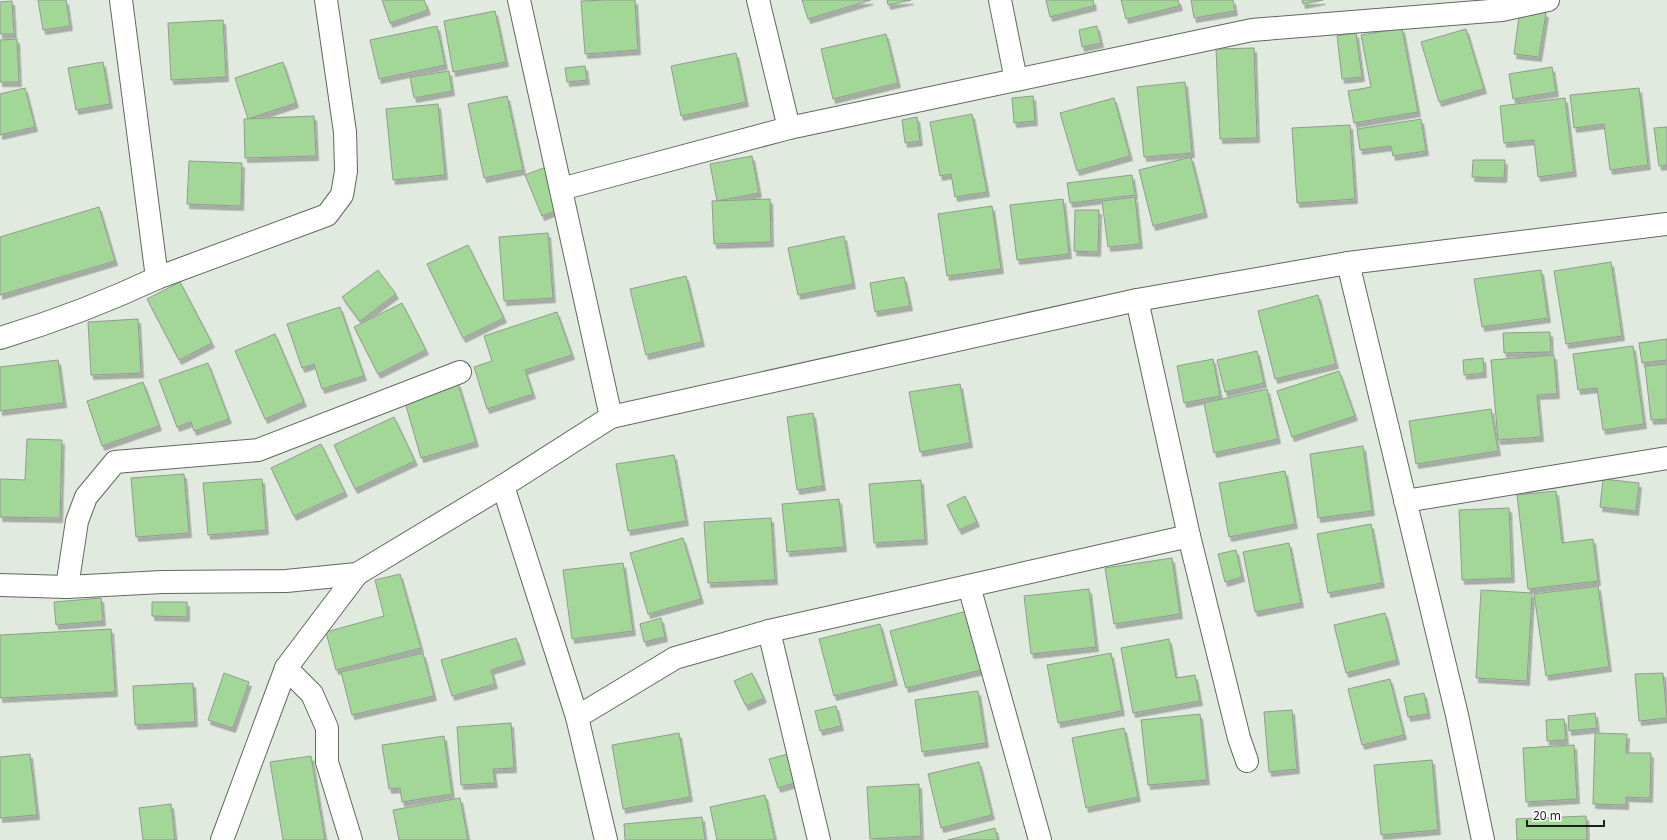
<svg xmlns="http://www.w3.org/2000/svg" width="1667" height="840" font-family="'Noto Sans',sans-serif">
	<style>
		.building { fill: #a2d798; stroke: #939b91; filter: url(#shadow) }
		.lines { fill: none; stroke-linecap: round; stroke-linejoin: round }
		.street-casing { stroke: #61695f; stroke-width: 24 }
		.street { stroke: #fff; stroke-width: 22 }
	</style>
	<defs>
		<filter id="shadow"><feDropShadow dx="2.5" dy="4.5" stdDeviation="0" flood-color="#0004"/></filter>
	</defs>
	<rect width="100%" height="100%" fill="#e0eade"/>
	<g class="building">
		<polygon points="38,0 66,0 70,26 43,30"/>
		<polygon points="382,0 424,0 428,10 390,23"/>
		<polygon points="606,0 635,0 638,50 585,54 581,1"/>
		<polygon points="802,0 871,0 808,19"/>
		<polygon points="887,0 911,0 888,5"/>
		<polygon points="1046,0 1093,0 1094,6 1050,17"/>
		<polygon points="1121,0 1178,0 1180,6 1126,19"/>
		<polygon points="1191,0 1233,0 1235,11 1194,18"/>
		<polygon points="1302,0 1323,0 1303,4"/>
		<polygon points="12,1 14,34 0,34 0,2"/>
		<polygon points="1520,9 1546,13 1539,57 1514,54"/>
		<polygon points="495,11 506,62 453,72 444,21"/>
		<polygon points="223,20 226,77 171,80 168,23"/>
		<polygon points="437,26 445,65 379,79 370,40"/>
		<polygon points="1097,26 1101,43 1082,47 1079,30"/>
		<polygon points="1402,28 1418,112 1354,123 1348,91 1371,87 1361,35"/>
		<polygon points="1466,29 1484,89 1439,102 1421,42"/>
		<polygon points="1356,33 1362,77 1342,79 1337,36"/>
		<polygon points="886,34 898,83 833,99 821,49"/>
		<polygon points="17,39 19,82 0,82 0,40"/>
		<polygon points="1254,48 1257,138 1220,139 1216,49"/>
		<polygon points="736,53 746,102 681,116 671,66"/>
		<polygon points="103,62 110,104 76,110 68,68"/>
		<polygon points="283,62 296,103 248,119 235,78"/>
		<polygon points="585,66 587,80 567,82 565,68"/>
		<polygon points="1552,67 1556,92 1513,99 1509,74"/>
		<polygon points="449,71 452,91 414,98 410,77"/>
		<polygon points="1185,82 1192,153 1144,157 1137,87"/>
		<polygon points="25,88 35,127 0,135 0,94"/>
		<polygon points="1639,88 1648,165 1610,170 1604,124 1574,128 1570,95"/>
		<polygon points="507,96 523,170 484,178 468,104"/>
		<polygon points="1033,96 1035,121 1014,123 1012,98"/>
		<polygon points="1114,98 1130,156 1077,171 1060,113"/>
		<polygon points="1565,98 1574,172 1538,177 1534,140 1504,143 1500,106"/>
		<polygon points="438,104 445,175 393,180 386,109"/>
		<polygon points="972,114 987,192 955,197 951,174 940,176 930,122"/>
		<polygon points="314,116 316,156 245,158 244,119"/>
		<polygon points="917,117 920,141 905,143 902,120"/>
		<polygon points="1421,119 1426,151 1393,156 1391,146 1360,150 1357,129"/>
		<polygon points="1350,125 1355,199 1297,203 1292,128"/>
		<polygon points="1667,127 1667,165 1659,166 1654,128"/>
		<polygon points="752,156 759,193 717,201 710,164"/>
		<polygon points="1191,157 1205,213 1153,226 1139,170"/>
		<polygon points="1473,160 1505,160 1504,178 1472,177"/>
		<polygon points="189,161 242,163 241,206 187,204"/>
		<polygon points="546,167 563,208 542,216 525,175"/>
		<polygon points="1132,175 1135,195 1070,203 1067,183"/>
		<polygon points="1135,197 1140,244 1108,247 1102,201"/>
		<polygon points="770,199 771,242 714,244 712,201"/>
		<polygon points="1063,199 1069,254 1017,260 1010,205"/>
		<polygon points="992,206 1001,269 947,276 938,214"/>
		<polygon points="99,207 115,261 0,295 0,237"/>
		<polygon points="1075,210 1099,210 1098,252 1074,251"/>
		<polygon points="548,233 553,298 504,301 499,237"/>
		<polygon points="844,236 853,284 798,295 788,248"/>
		<polygon points="468,245 504,318 463,338 427,264"/>
		<polygon points="1611,262 1622,336 1566,344 1554,271"/>
		<polygon points="378,270 396,294 360,321 342,297"/>
		<polygon points="1541,270 1548,318 1482,327 1474,279"/>
		<polygon points="686,276 702,342 646,355 630,289"/>
		<polygon points="904,277 910,306 875,312 870,283"/>
		<polygon points="180,282 212,343 179,360 147,299"/>
		<polygon points="1318,295 1336,364 1275,379 1258,311"/>
		<polygon points="402,303 426,350 378,374 354,327"/>
		<polygon points="340,307 364,376 322,389 314,364 302,368 287,324"/>
		<polygon points="557,312 572,355 525,370 533,394 487,409 474,367 492,361 484,336"/>
		<polygon points="138,319 141,373 91,375 88,322"/>
		<polygon points="1550,332 1551,352 1504,353 1503,333"/>
		<polygon points="275,334 304,402 265,419 235,351"/>
		<polygon points="1667,339 1667,360 1642,363 1639,343"/>
		<polygon points="1633,346 1644,424 1603,430 1597,388 1578,390 1573,354"/>
		<polygon points="1257,351 1264,383 1225,392 1217,360"/>
		<polygon points="1554,355 1557,394 1537,395 1541,437 1498,440 1491,360"/>
		<polygon points="1483,358 1484,373 1464,375 1463,360"/>
		<polygon points="1213,359 1220,396 1184,403 1177,366"/>
		<polygon points="58,360 64,403 0,411 0,367"/>
		<polygon points="208,363 229,419 194,431 191,422 177,427 159,380"/>
		<polygon points="1667,364 1667,419 1651,420 1645,366"/>
		<polygon points="1339,371 1355,416 1292,437 1277,391"/>
		<polygon points="143,382 159,426 102,446 87,401"/>
		<polygon points="458,383 476,442 421,458 404,399"/>
		<polygon points="960,384 970,443 920,452 909,392"/>
		<polygon points="1267,389 1278,439 1214,453 1204,403"/>
		<polygon points="1491,409 1498,451 1416,464 1409,421"/>
		<polygon points="813,413 823,486 797,490 787,417"/>
		<polygon points="394,417 415,461 355,489 334,445"/>
		<polygon points="27,439 62,440 60,518 0,517 0,479 25,480"/>
		<polygon points="321,444 345,492 294,516 271,468"/>
		<polygon points="1363,446 1372,511 1318,518 1310,454"/>
		<polygon points="674,455 686,521 628,531 616,464"/>
		<polygon points="1285,471 1295,524 1229,537 1219,483"/>
		<polygon points="184,474 189,533 136,537 131,478"/>
		<polygon points="262,479 266,530 208,535 203,483"/>
		<polygon points="1603,479 1639,483 1636,511 1600,507"/>
		<polygon points="921,480 925,540 874,543 869,484"/>
		<polygon points="1556,491 1562,543 1593,539 1598,581 1528,589 1517,495"/>
		<polygon points="965,496 977,522 959,530 947,505"/>
		<polygon points="839,499 844,547 787,552 782,504"/>
		<polygon points="1509,508 1512,578 1462,580 1459,510"/>
		<polygon points="771,518 775,580 708,583 704,522"/>
		<polygon points="1371,524 1382,583 1328,593 1317,534"/>
		<polygon points="683,538 701,599 648,614 630,553"/>
		<polygon points="1289,543 1301,603 1255,612 1243,552"/>
		<polygon points="1236,550 1242,577 1225,582 1218,554"/>
		<polygon points="1172,558 1180,614 1114,624 1105,568"/>
		<polygon points="623,563 633,631 572,639 563,570"/>
		<polygon points="400,574 421,648 336,670 326,632 384,616 375,580"/>
		<polygon points="1598,586 1609,667 1546,676 1534,594"/>
		<polygon points="1089,589 1096,647 1031,654 1024,596"/>
		<polygon points="1481,590 1532,593 1527,681 1476,678"/>
		<polygon points="101,598 103,621 56,625 54,602"/>
		<polygon points="152,602 187,602 187,617 152,616"/>
		<polygon points="971,610 986,669 906,688 890,631"/>
		<polygon points="1385,613 1397,660 1346,673 1334,625"/>
		<polygon points="661,618 665,637 644,642 640,624"/>
		<polygon points="880,624 895,681 834,696 819,639"/>
		<polygon points="111,629 115,692 0,698 0,635"/>
		<polygon points="516,638 523,660 491,670 495,684 452,696 441,660"/>
		<polygon points="1169,639 1176,678 1195,675 1200,701 1133,713 1121,648"/>
		<polygon points="423,653 434,696 352,715 341,672"/>
		<polygon points="1111,653 1122,711 1058,723 1047,665"/>
		<polygon points="224,673 249,682 233,728 208,720"/>
		<polygon points="752,673 764,698 746,706 734,681"/>
		<polygon points="1663,673 1667,718 1639,721 1635,674"/>
		<polygon points="1390,679 1404,735 1362,745 1348,689"/>
		<polygon points="193,683 195,722 135,725 133,686"/>
		<polygon points="978,691 986,743 922,752 915,700"/>
		<polygon points="1424,693 1428,714 1408,717 1404,697"/>
		<polygon points="836,706 841,726 820,731 815,711"/>
		<polygon points="1292,710 1297,769 1269,772 1264,712"/>
		<polygon points="1595,713 1597,728 1569,731 1568,716"/>
		<polygon points="1200,714 1207,780 1148,785 1141,720"/>
		<polygon points="1564,719 1566,740 1547,741 1546,720"/>
		<polygon points="511,723 514,768 493,769 495,783 461,785 457,727"/>
		<polygon points="1124,728 1138,797 1086,808 1072,738"/>
		<polygon points="679,733 690,797 623,809 612,745"/>
		<polygon points="1595,733 1627,734 1626,753 1651,753 1650,798 1626,797 1626,805 1593,804"/>
		<polygon points="444,736 452,794 402,802 400,788 389,789 382,745"/>
		<polygon points="1574,745 1577,799 1526,802 1523,748"/>
		<polygon points="792,753 801,781 778,788 769,759"/>
		<polygon points="30,754 37,815 0,818 0,757"/>
		<polygon points="311,756 325,840 283,840 270,762"/>
		<polygon points="1432,760 1438,830 1381,835 1374,765"/>
		<polygon points="979,762 992,815 941,828 928,774"/>
		<polygon points="919,784 921,836 870,839 867,787"/>
		<polygon points="765,795 775,840 717,840 710,807"/>
		<polygon points="460,798 468,840 399,840 393,810"/>
		<polygon points="171,804 175,840 143,840 139,808"/>
		<polygon points="1586,816 1587,840 1517,840 1516,819"/>
		<polygon points="702,817 705,840 625,840 624,824"/>
		<polygon points="995,828 998,840 948,840"/>
	</g>
	<g class="lines">
		<defs>
			<g id="street">
				<polyline points="121,0 157,278"/>
				<polyline points="519,0 611,417"/>
				<polyline points="758,0 789,128"/>
				<polyline points="1000,0 1016,80"/>
				<polyline points="561,189 789,128 1252,30 1502,10 1548,0"/>
				<polyline points="1348,263 1457,715 1483,840"/>
				<polyline points="1137,300 1189,536 1239,738 1247,761"/>
				<path d="M 0,338 C 53,322 106,302 157,278 L 327,215 L 342,195 L 346,171 L 345,132 L 326,0"/>
				<polyline points="503,486 577,717 606,840"/>
				<polyline points="1405,501 1667,458"/>
				<polyline points="0,585 67,587 162,582 286,581 357,574 503,486 611,417 1137,300 1348,263 1667,224"/>
				<polyline points="969,586 1040,840"/>
				<polyline points="67,587 77,521 86,497 115,462 258,450 460,372"/>
				<polyline points="769,631 819,840"/>
				<polyline points="286,668 312,694 327,728 327,762 351,840"/>
				<polyline points="577,717 675,658 769,631 1189,536"/>
				<polyline points="222,840 286,668 357,574"/>
			</g>
		</defs>
		<use href="#street" class="street-casing"/>
		<use href="#street" class="street"/>
	</g>
	<path d="M1527 820v6h77v-6" fill="none" stroke="#1b1f1b" stroke-width="2"/>
	<text x="1533" y="820" font-size="12" fill="#1b1f1b" stroke="#ffffff" stroke-width="3" paint-order="stroke">20 m</text>
</svg>
